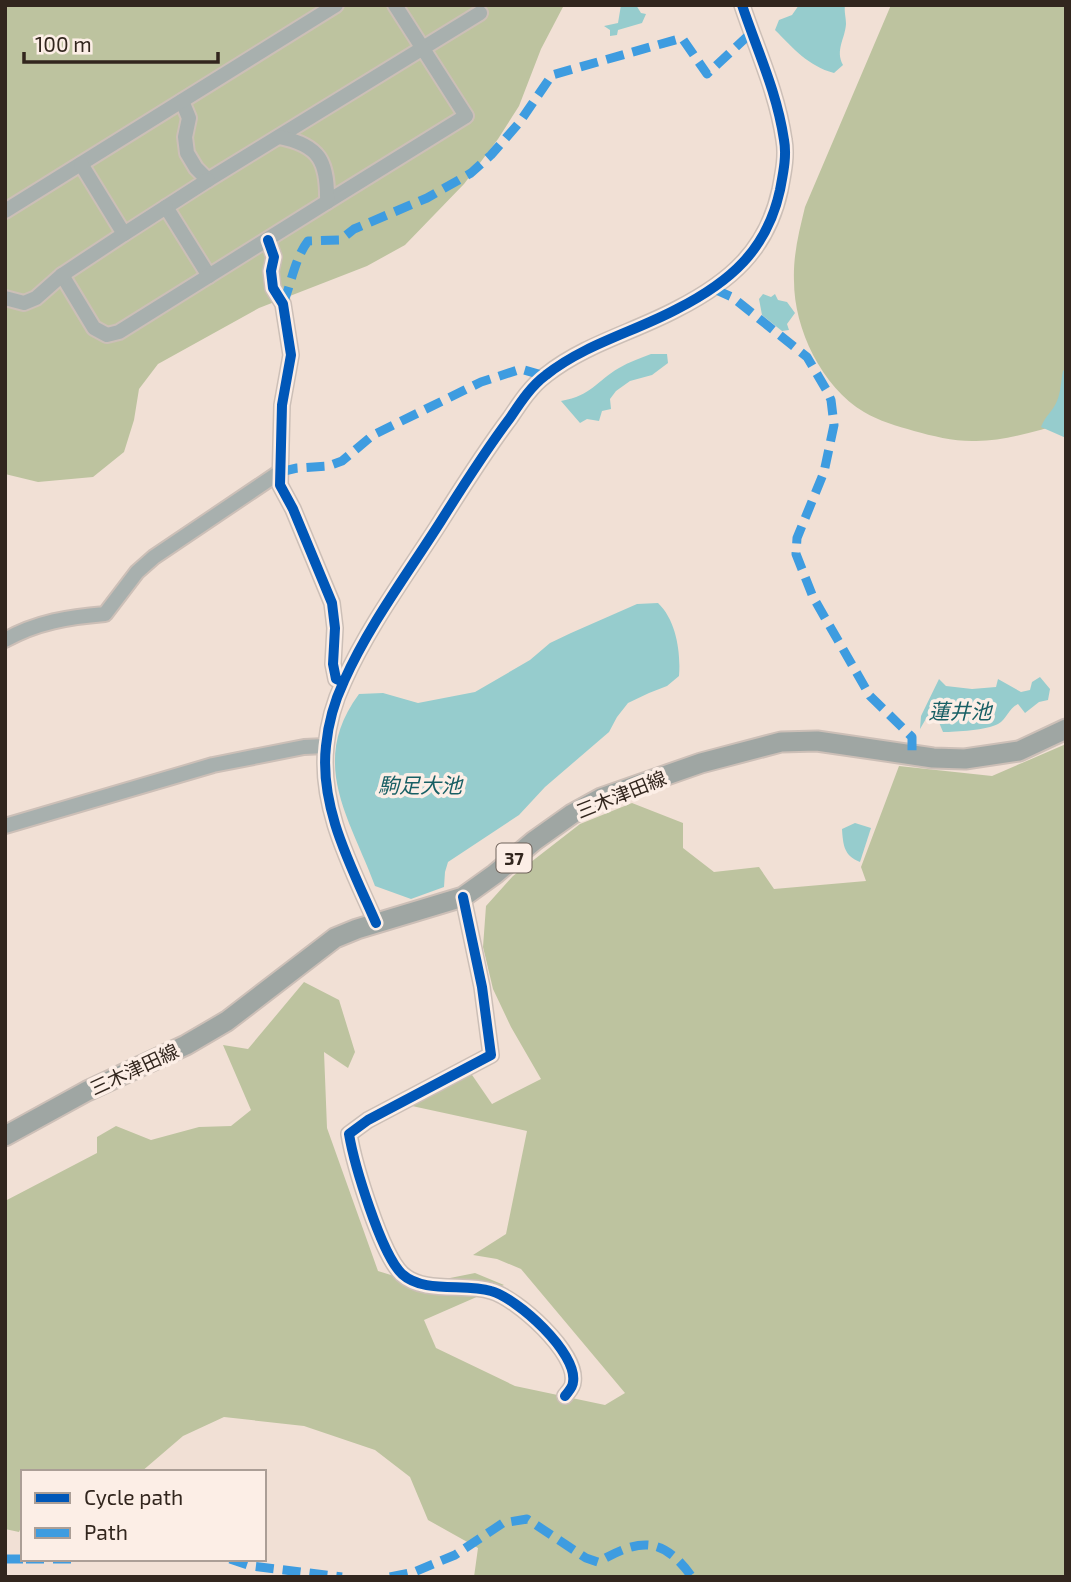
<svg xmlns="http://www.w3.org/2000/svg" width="1071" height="1582" font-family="'Exo 2','Noto Sans JP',sans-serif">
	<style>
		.forest { fill: #bdc39f }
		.water { fill: #96cccd }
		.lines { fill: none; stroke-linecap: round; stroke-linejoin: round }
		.minor-casing { stroke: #ccbfb7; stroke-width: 18 }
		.major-casing { stroke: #ccbfb7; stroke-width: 23 }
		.minor { stroke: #a8b0ae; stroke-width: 14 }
		.major { stroke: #9fa6a3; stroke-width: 19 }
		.quiet { stroke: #3e9ce0; stroke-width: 9; stroke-dasharray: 18 9; stroke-linecap: butt }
		.cycleway-casing { stroke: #fceee6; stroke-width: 15 }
		.cycleway { stroke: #0057b8; stroke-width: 10 }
		.labels { text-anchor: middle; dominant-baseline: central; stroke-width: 7; stroke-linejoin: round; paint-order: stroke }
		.shield { fill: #fceee6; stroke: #6f625a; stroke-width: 2 }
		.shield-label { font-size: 18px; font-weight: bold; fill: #32261e }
		.street-label { font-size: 19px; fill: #32261e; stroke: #fceee6 }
		.water-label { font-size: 21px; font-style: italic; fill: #185f64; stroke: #fceee6 }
	</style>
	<rect width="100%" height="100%" fill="#f1e0d5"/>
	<g class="forest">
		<polygon points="5,5 564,5 541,49 519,106 498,139 464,184 405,245 367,266 259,308 158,364 139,389 134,420 124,452 93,477 38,482 5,474"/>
		<path d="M 891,5 L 1066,5 L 1066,423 C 1035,431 1003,442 972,441 C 953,441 932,436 914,431 C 897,426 879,421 864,412 C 822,387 794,329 794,281 C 793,255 799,232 805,207 Z"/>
		<polygon points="1066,744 1066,1577 474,1577 478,1548 428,1520 410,1477 375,1450 304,1426 224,1417 183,1436 141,1472 23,1472 23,1523 19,1532 5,1529 5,1201 97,1153 97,1137 116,1126 151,1140 199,1127 231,1126 251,1110 223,1045 248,1049 304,982 339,1000 355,1052 348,1068 324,1052 327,1128 378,1271 420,1284 475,1273 504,1285 424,1320 436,1348 515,1386 605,1405 625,1393 521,1269 497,1259 473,1255 506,1234 527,1131 412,1106 470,1072 492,1104 541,1079 511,1027 493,989 483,947 486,906 513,876 580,824 632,803 683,823 683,848 714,872 759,867 774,889 866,881 861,867 899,766 992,776"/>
	</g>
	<g class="water">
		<polygon points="621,5 636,5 641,13 646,14 642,23 618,30 617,35 610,36 610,30 604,26 618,23"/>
		<path d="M 799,5 L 845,5 C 844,12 846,17 846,24 C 845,39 835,50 843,65 L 834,73 C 808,66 793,48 775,30 L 779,20 L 792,15 Z"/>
		<polygon points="763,294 771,297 775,294 778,300 787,302 795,313 787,324 789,330 782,331 762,315 759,299"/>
		<path d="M 651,354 L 667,354 L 668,363 L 652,375 L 630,381 L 616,391 L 610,399 L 611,409 L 602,411 L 599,421 L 587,419 L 580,423 L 561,401 C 593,395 595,382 619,368 C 629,362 641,358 651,354 Z"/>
		<path d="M 1066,368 L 1066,438 L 1041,427 C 1045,416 1053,411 1057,401 C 1061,392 1061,380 1063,371 Z"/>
		<path d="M 658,603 C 676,620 681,652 679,676 L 667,686 L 649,693 L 628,703 L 617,717 L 609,732 L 545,787 L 519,815 L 448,862 L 445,872 L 444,887 L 411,899 L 375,886 C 350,818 308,763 359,694 L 383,693 L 418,703 L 475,692 L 530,660 L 550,643 L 571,633 L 637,604 Z"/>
		<path d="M 1040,677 L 1050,689 L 1048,700 L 1039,702 L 1025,713 L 1018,704 C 1008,709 1007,719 998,724 C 987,730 956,732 943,732 L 938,720 L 927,717 L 920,729 L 921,716 L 939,679 L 946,686 L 972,689 L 996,687 L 998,679 L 1021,692 L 1030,690 L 1032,682 Z"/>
		<path d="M 855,823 L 871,828 L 860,862 C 844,856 843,845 842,829 Z"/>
	</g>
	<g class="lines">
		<defs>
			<g id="minor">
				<polyline points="182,101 189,118 185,137 187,153 196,168 208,180 480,13"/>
				<polyline points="208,180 166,207 209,276"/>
				<polyline points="327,202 466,116 395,5"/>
				<polyline points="5,211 336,5"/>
				<polyline points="124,234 166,207"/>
				<polyline points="268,240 274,257 271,271 273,288 283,304 291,355 282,405 280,485 293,509 332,603 335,628 333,664 336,679 343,682"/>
				<path d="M 62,275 L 94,328 L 107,335 L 119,332 L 327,202 C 328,162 320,145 279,137"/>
				<polyline points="5,298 24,303 36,298 62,275 124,234 81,164"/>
				<path d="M 5,640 C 37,622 69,617 105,614 L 137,572 L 154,557 L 280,472"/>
				<polyline points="5,826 213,765 304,747 325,746"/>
				<path d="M 463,897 L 482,987 L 491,1055 L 368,1120 L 349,1134 C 354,1164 381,1254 402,1274 C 424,1294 464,1283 491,1291 C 517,1298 578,1353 573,1382 C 573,1387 568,1392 565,1396"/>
				<path d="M 376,923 C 352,868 319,808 326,746 C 328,725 335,700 344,681 C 369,625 408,573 441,521 C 463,486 485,451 510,418 C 520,403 531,386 546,375 C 585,344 634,332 677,309 C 730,282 767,250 780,190 C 783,174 787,156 784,140 C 777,92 757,50 742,5"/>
			</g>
			<polyline id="major" points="5,1136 87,1091 186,1045 227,1021 335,938 357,929 463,897 495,874 534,841 572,814 601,798 701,763 781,742 817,741 933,758 965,759 1019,751 1066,729"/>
		</defs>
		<use href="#minor" class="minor-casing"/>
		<use href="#major" class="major-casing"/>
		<use href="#minor" class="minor"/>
		<use href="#major" class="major"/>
		<g class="quiet">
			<polyline points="714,289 732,297 807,357 827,391 831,400 834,425 824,472 797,538 796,554 813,597 870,696 912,737 912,755"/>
			<path d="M 283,304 C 291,284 295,258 308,241 L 340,240 L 354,229 L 427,198 L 471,173 L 491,155 L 519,123 L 552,75 L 682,38 L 707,74 L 751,33"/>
			<polyline points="280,472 297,468 328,466 342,461 373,435 481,382 521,369 545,376"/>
			<polyline points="5,1559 23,1559"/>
			<polyline points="26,1559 78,1559"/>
			<polyline points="230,1559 251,1566 342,1577"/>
			<path d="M 390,1577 L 414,1572 L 455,1555 L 503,1523 L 527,1519 L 586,1558 L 598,1562 C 639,1539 662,1535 692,1577"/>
		</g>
		<defs>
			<g id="cycleway">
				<polyline points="268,240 274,257 271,271 273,288 283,304 291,355 282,405 280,485 293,509 332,603 335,628 333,664 336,679 343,682"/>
				<path d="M 463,897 L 482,987 L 491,1055 L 368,1120 L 349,1134 C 354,1164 381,1254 402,1274 C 424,1294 464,1283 491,1291 C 517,1298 578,1353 573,1382 C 573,1387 568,1392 565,1396"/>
				<path d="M 376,923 C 352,868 319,808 326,746 C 328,725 335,700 344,681 C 369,625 408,573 441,521 C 463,486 485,451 510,418 C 520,403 531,386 546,375 C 585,344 634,332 677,309 C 730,282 767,250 780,190 C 783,174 787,156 784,140 C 777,92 757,50 742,5"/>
			</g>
		</defs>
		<use href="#cycleway" class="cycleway-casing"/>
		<use href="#cycleway" class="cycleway"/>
	</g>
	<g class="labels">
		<rect class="shield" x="496.5" y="843.5" width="35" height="29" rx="5"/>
		<g class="shield-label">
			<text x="514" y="858">37</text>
		</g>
		<g class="street-label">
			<text transform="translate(621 794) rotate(-22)">三木津田線</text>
			<text transform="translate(134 1069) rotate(-25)">三木津田線</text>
		</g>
		<g class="water-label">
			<text x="960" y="710">蓮井池</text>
			<text x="420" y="784">駒足大池</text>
		</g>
	</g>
	<rect width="1071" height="1582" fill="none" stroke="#32261e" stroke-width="14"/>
	<rect x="21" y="1470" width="245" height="91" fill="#fceee6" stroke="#ab9e96" stroke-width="2"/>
	<rect x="35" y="1493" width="35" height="10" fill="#0057b8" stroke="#ab9e96" stroke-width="2"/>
	<text x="84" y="1505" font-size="21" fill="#32261e">Cycle path</text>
	<rect x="35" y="1528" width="35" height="10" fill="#3e9ce0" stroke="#ab9e96" stroke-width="2"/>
	<text x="84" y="1540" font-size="21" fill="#32261e">Path</text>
	<path d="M24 52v10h194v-10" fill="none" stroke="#32261e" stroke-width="3.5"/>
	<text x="35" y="52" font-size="21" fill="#32261e" stroke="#fceee6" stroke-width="5" paint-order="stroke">100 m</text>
</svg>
